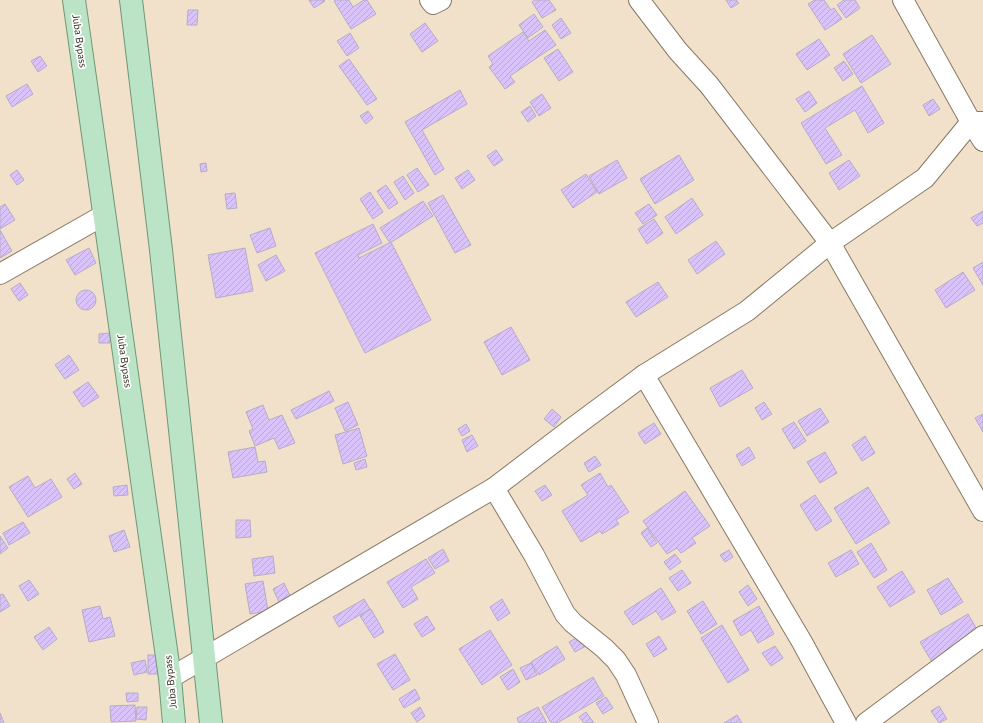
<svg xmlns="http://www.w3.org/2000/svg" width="983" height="723" font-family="Lato,sans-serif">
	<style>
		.building { fill: url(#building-hatch); stroke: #b5acc4 }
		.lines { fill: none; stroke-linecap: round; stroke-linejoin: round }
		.street-casing { stroke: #887863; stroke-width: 22 }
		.primary-casing { stroke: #6f9874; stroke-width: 24 }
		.street { stroke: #fff; stroke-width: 20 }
		.primary { stroke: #bbe3c5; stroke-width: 22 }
		.labels { text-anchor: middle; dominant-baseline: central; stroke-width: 3.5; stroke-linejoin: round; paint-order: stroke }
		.street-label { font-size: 10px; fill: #352f26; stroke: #fff }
	</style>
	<defs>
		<pattern id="building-hatch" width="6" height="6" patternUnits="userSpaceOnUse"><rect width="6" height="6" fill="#dac3fb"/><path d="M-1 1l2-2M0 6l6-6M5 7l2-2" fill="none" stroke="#bca8d7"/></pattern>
	</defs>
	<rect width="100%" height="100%" fill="#f2e1ca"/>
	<g class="building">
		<polygon points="309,0 324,0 325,1 314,8"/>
		<polygon points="336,0 349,0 353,7 364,0 367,0 376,14 351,29 334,1"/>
		<polygon points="535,0 549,0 556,10 542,18 532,2"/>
		<polygon points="726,0 736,0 739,3 731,8"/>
		<polygon points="815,0 824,0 831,10 834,8 842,19 825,30 808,4"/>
		<polygon points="844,0 855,0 860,8 846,18 837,5"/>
		<polygon points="188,10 198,10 197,25 187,25"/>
		<polygon points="534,14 543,27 528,38 519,25"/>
		<polygon points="561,18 571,33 561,39 552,25"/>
		<polygon points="425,23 438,41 422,52 410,34"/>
		<polygon points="545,30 556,45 510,76 515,82 505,89 489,67 493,64 488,56 523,32 529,41"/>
		<polygon points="350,33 359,48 347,56 337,41"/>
		<polygon points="872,35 891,64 861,83 843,54"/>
		<polygon points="819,39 830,55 807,70 796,54"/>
		<polygon points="558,49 573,72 559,81 544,58"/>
		<polygon points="40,56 47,66 38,72 31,61"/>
		<polygon points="349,59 377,99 367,105 339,66"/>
		<polygon points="844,61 853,74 843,81 834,68"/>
		<polygon points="27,84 33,94 12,107 6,96"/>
		<polygon points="862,86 884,123 868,133 855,110 825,128 842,155 826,164 801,123"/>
		<polygon points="460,90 467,104 422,130 444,169 435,175 405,122"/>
		<polygon points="809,91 817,103 805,112 796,99"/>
		<polygon points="542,94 551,108 539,116 530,102"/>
		<polygon points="933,99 940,109 929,116 923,105"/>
		<polygon points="530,106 536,116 528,122 521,112"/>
		<polygon points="368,111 373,118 366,124 360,116"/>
		<polygon points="496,150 503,160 494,166 487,156"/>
		<polygon points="679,155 694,180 655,204 640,179"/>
		<polygon points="617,160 627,178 599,194 589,176"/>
		<polygon points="849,160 860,176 839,190 829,173"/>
		<polygon points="206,163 207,171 201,172 200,164"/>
		<polygon points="417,168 429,185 418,192 407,175"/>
		<polygon points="17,170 24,180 17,185 10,175"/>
		<polygon points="468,170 475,180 462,189 455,178"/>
		<polygon points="586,174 597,192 573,208 561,190"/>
		<polygon points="403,176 414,193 405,200 394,182"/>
		<polygon points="386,185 398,203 389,209 377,191"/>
		<polygon points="370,192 383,212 373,219 360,199"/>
		<polygon points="235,193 237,208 227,209 225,194"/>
		<polygon points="443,195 471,245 455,253 428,203"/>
		<polygon points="692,198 703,215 676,234 665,217"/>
		<polygon points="423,201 433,216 390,243 380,228"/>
		<polygon points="5,204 15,220 0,229 0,207"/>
		<polygon points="649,204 657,215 643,224 635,213"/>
		<polygon points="983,211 983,223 977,226 971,218"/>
		<polygon points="654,219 663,233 647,244 638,229"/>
		<polygon points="373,224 382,243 358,255 359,258 391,242 431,320 365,353 315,253"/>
		<polygon points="270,228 276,246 257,253 250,235"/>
		<polygon points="0,230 12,251 0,258"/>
		<polygon points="716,241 725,254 697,274 688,260"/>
		<polygon points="89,248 96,263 75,275 66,260"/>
		<polygon points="245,248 253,291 216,298 208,255"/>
		<polygon points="276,255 285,271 266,281 258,265"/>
		<polygon points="983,262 983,285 973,268"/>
		<polygon points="963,272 975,290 946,308 935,290"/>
		<polygon points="658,282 668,297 636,317 626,302"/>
		<polygon points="20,283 28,295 19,301 11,289"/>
		<circle cx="86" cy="300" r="10"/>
		<polygon points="511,327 530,360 502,375 484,342"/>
		<polygon points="110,333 110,343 99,343 99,334"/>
		<polygon points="69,355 79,370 65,379 55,365"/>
		<polygon points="742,370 753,388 720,407 710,388"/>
		<polygon points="88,382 99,397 83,407 73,392"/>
		<polygon points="329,391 334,401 296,419 291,410"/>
		<polygon points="348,402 358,425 345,431 335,408"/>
		<polygon points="764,402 772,414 762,420 755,408"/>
		<polygon points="263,405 269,420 282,415 295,443 279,449 274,438 255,446 249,431 253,429 246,412"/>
		<polygon points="820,408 829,422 807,436 798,421"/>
		<polygon points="552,409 561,417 554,427 544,419"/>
		<polygon points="983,414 983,432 975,418"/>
		<polygon points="794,422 806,441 794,449 782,429"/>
		<polygon points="654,423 661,434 645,444 638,433"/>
		<polygon points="466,424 470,431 462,436 458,429"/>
		<polygon points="359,428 367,456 343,464 335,435"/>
		<polygon points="472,435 478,446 467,452 462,440"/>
		<polygon points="865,436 875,453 862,461 852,445"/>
		<polygon points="255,447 258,462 265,461 267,472 233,478 228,452"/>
		<polygon points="749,447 755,458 742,466 736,455"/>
		<polygon points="825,452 837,473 820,483 807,462"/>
		<polygon points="595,456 601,465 589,472 584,463"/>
		<polygon points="365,459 367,467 356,470 354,463"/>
		<polygon points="75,473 82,484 74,489 67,479"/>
		<polygon points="600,473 608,487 611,485 629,512 616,520 619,524 602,534 600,531 581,542 562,511 588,495 581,485"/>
		<polygon points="28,476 35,488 51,479 62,497 28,517 9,487"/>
		<polygon points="127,485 128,495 114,496 113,487"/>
		<polygon points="545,485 552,495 542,501 535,491"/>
		<polygon points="868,487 890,523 856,544 834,508"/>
		<polygon points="685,491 710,526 692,538 696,543 681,553 677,548 667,554 643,521"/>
		<polygon points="815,495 832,521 816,531 800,505"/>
		<polygon points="236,520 250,520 251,537 236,538"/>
		<polygon points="23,522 30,533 9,545 3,533"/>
		<polygon points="647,528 657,543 651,547 641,533"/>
		<polygon points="124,530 130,547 114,552 109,536"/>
		<polygon points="0,536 8,548 0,554"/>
		<polygon points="871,543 887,570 874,578 857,552"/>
		<polygon points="443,549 449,561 435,569 428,558"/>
		<polygon points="729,550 733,557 725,562 720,555"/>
		<polygon points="851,550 859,564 836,577 828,563"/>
		<polygon points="675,554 681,562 670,570 664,562"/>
		<polygon points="273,556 275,573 254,576 252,559"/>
		<polygon points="426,559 435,573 411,587 418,599 403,608 387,582"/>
		<polygon points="682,570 691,583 678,591 669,578"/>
		<polygon points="902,571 915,592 890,607 877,587"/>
		<polygon points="948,578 963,602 941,615 927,590"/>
		<polygon points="29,580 39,594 28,601 19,586"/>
		<polygon points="263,581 268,611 250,614 245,584"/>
		<polygon points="284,583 291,598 280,604 273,589"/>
		<polygon points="748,585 757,599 748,606 739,592"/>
		<polygon points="661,588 676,612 662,620 656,611 633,625 624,612"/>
		<polygon points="3,594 10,606 0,612 0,595"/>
		<polygon points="364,599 370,609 339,627 333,617"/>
		<polygon points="502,599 510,613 498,621 490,607"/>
		<polygon points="703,601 717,624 701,634 687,611"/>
		<polygon points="100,606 103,619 110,617 115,636 89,642 82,610"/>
		<polygon points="759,606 774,634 758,643 751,630 741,636 733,621"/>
		<polygon points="371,609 384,632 374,638 360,616"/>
		<polygon points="968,614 979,633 932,662 920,642"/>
		<polygon points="427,616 435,629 422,637 414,624"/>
		<polygon points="722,625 749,670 728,683 701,638"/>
		<polygon points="49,627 57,639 43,650 34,637"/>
		<polygon points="490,630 512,665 482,685 459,649"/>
		<polygon points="580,636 586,646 575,652 569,642"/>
		<polygon points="659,636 667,649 654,657 646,644"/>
		<polygon points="557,646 565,659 539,675 531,662"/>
		<polygon points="775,646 783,658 771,666 762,653"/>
		<polygon points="395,654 410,680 393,690 377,664"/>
		<rect x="148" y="655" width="11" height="19"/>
		<polygon points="145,660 147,672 134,675 131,663"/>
		<polygon points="531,663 537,675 526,680 520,668"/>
		<polygon points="513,669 520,682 508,690 500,677"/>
		<polygon points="593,677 604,696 557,723 551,723 542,707"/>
		<polygon points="415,689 420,699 404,708 399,699"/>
		<polygon points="126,693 138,693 138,701 127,702"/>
		<polygon points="606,697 613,708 603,714 596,703"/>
		<polygon points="135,705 136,721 111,722 110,706"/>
		<polygon points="939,706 947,719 939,723 931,711"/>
		<polygon points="137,707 147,707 146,720 136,719"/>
		<polygon points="420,707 425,716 417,722 411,713"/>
		<polygon points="538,707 547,723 519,723 517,718"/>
		<polygon points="586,712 594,723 584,723 579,717"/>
		<polygon points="0,713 4,723 0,723"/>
		<polygon points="737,715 742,723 724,723"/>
	</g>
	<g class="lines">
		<defs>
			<g id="street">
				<polyline points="430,0 433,4 441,0"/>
				<polyline points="639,0 678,51 709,85 830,243 983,511"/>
				<polyline points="903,0 971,122 983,141"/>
				<polyline points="0,274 104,215"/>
				<polyline points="644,375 802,642 846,723"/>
				<polyline points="494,488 534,555 565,614 573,623 604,648 616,660 626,675 648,723"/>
				<polyline points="170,678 494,488 574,427 644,375 747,311 830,243 925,178 971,122 983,122"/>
				<polyline points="866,723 983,636"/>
			</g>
			<g id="primary">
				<polyline points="74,0 170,678 174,723"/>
				<polyline points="131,0 161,250 211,723"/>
			</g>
		</defs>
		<use href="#street" class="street-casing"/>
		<use href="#primary" class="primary-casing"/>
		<use href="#street" class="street"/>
		<use href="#primary" class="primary"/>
	</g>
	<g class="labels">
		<g class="street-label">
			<text transform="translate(80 41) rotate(82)">Juba Bypass</text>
			<text transform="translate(125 361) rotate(82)">Juba Bypass</text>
			<text transform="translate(170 682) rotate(-96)">Juba Bypass</text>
		</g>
	</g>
</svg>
